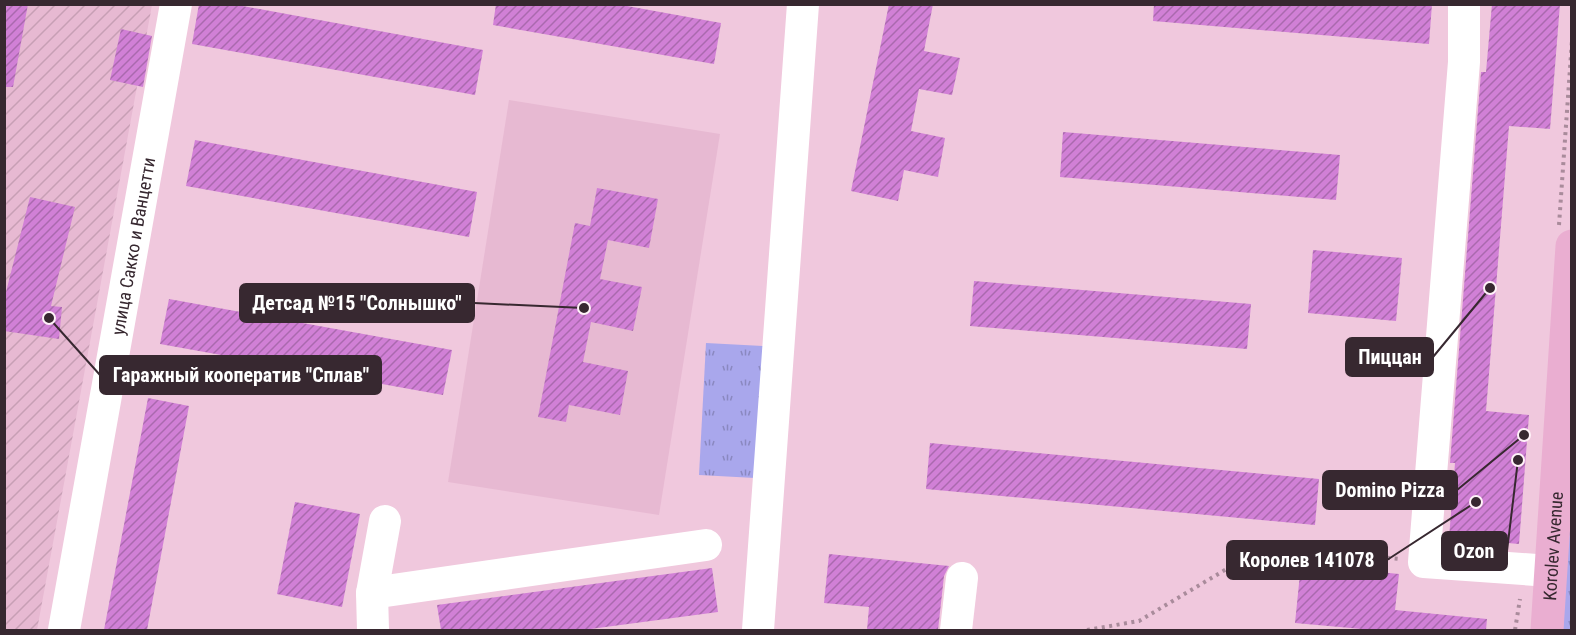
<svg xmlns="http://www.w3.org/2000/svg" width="1576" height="635" font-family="'Roboto Condensed',sans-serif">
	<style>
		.built { fill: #e7b9d2 }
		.industrial { fill: url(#industrial-furrows) }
		.park { fill: url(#park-tufts) }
		.building { fill: url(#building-hatch) }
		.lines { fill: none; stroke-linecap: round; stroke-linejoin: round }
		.path { stroke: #a98b9b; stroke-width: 4; stroke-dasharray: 3 4.5; stroke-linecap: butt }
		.minor { stroke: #fff; stroke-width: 32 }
		.major { stroke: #eaaed1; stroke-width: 33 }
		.labels { text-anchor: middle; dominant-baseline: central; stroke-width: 4.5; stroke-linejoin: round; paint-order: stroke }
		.street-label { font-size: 18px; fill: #372830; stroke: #fff2f8 }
		.leader { fill: none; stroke: #372830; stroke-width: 2 }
		.callout-dot { fill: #372830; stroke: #fff2f8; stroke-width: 2 }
		.callout { fill: #372830; stroke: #372830; stroke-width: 2 }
		.callout-label { font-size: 20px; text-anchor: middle; font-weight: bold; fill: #fff }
	</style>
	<defs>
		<pattern id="industrial-furrows" width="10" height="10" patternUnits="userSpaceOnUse" patternTransform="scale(1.5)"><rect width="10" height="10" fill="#e7b9d2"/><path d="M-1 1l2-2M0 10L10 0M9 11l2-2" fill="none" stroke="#c79fb5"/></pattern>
		<pattern id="park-tufts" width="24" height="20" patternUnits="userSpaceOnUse" patternTransform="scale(1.5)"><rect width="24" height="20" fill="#a9a7ec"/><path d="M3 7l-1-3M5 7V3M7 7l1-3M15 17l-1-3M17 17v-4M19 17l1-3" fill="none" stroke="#8a88c0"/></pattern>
		<pattern id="building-hatch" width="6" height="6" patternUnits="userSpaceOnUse" patternTransform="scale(1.5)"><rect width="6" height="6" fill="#d180d6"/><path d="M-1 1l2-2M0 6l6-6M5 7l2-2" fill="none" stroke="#aa69ae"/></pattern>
	</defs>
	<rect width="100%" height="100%" fill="#f0c8dd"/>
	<polygon class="built" points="509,100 720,134 659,515 448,482"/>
	<polygon class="industrial" points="4,5 152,5 37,630 5,630"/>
	<g class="park">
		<polygon points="706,343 763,346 755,478 699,475"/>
		<polygon points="1571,483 1571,630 1563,630"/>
	</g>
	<g class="building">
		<polygon points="4,4 28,4 13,87 4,87"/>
		<polygon points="199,4 232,4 483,50 475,95 192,44"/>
		<polygon points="496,4 616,4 721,23 714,64 493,25"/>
		<polygon points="889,4 933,4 924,51 960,58 952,95 919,89 911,131 945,138 938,177 904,170 898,201 851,191"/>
		<polygon points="1154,4 1432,4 1429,44 1153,21"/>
		<polygon points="1492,4 1560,4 1550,129 1509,126 1486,411 1529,415 1519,544 1449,538 1455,463 1450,463 1481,72 1486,72"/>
		<polygon points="121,29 152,36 143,87 110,80"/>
		<polygon points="1063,132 1340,155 1336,200 1060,177"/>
		<polygon points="195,140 477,192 469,237 186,186"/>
		<polygon points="597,188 658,199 649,248 608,240 600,279 642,287 633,331 591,322 583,362 628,371 620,415 569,405 566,422 538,417 575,223 590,226"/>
		<polygon points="30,197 75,207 51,306 62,307 59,339 4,331 4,300"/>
		<polygon points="1313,250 1402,258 1396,321 1308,313"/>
		<polygon points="974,281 1251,304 1247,349 970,326"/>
		<polygon points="169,299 452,350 443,395 160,344"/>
		<polygon points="148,398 189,406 147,630 104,630"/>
		<polygon points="930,443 1319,479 1315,525 926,489"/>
		<polygon points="295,502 360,514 342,607 277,594"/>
		<polygon points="829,554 949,566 944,576 938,630 867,630 869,607 824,603"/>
		<polygon points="1301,564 1399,574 1395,610 1487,619 1486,630 1373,630 1295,623"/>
		<polygon points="712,568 718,612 583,630 441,630 437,605"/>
	</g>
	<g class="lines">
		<g class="path">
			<polyline points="1559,225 1572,40"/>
			<polyline points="1087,630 1139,621 1267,545 1399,559"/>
			<polyline points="1515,630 1520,599"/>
		</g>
		<g class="minor">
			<polyline points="1464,4 1464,62 1424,562 1550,571"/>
			<polyline points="372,593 706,545"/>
			<path id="s1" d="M 64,630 L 176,4"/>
			<polyline points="373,630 372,593 385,521"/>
			<polyline points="758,630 803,4"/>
			<polyline points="956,630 962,578"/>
		</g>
		<path class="major" id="s2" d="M 1547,630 L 1572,246"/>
	</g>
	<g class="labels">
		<g class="street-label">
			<text stroke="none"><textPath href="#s1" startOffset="390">улица Сакко и Ванцетти</textPath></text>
			<text stroke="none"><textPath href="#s2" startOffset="84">Korolev Avenue</textPath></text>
		</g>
	</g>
	<path class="leader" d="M584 308L474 303M1490 288L1433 357M49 318L100 375M1524 435L1457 490M1518 460L1507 551M1476 502L1387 560"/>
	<g class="callout-dot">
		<circle cx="584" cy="308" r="6"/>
		<circle cx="1490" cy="288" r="6"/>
		<circle cx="49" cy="318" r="6"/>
		<circle cx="1524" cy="435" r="6"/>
		<circle cx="1518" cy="460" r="6"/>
		<circle cx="1476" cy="502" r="6"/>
	</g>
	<g class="callout">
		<rect x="240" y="284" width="234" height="38" rx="6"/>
		<rect x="1346" y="338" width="87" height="38" rx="6"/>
		<rect x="100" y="356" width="281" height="38" rx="6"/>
		<rect x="1323" y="471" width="134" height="38" rx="6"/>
		<rect x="1442" y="532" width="65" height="38" rx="6"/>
		<rect x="1227" y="541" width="160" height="38" rx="6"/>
	</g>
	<g class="callout-label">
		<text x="357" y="310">Детсад №15 "Солнышко"</text>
		<text x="1390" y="364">Пиццан</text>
		<text x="241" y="382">Гаражный кооператив "Сплав"</text>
		<text x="1390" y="497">Domino Pizza</text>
		<text x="1474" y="558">Ozon</text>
		<text x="1307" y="567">Королев 141078</text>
	</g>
	<rect width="1576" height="635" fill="none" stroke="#372830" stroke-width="12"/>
</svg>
